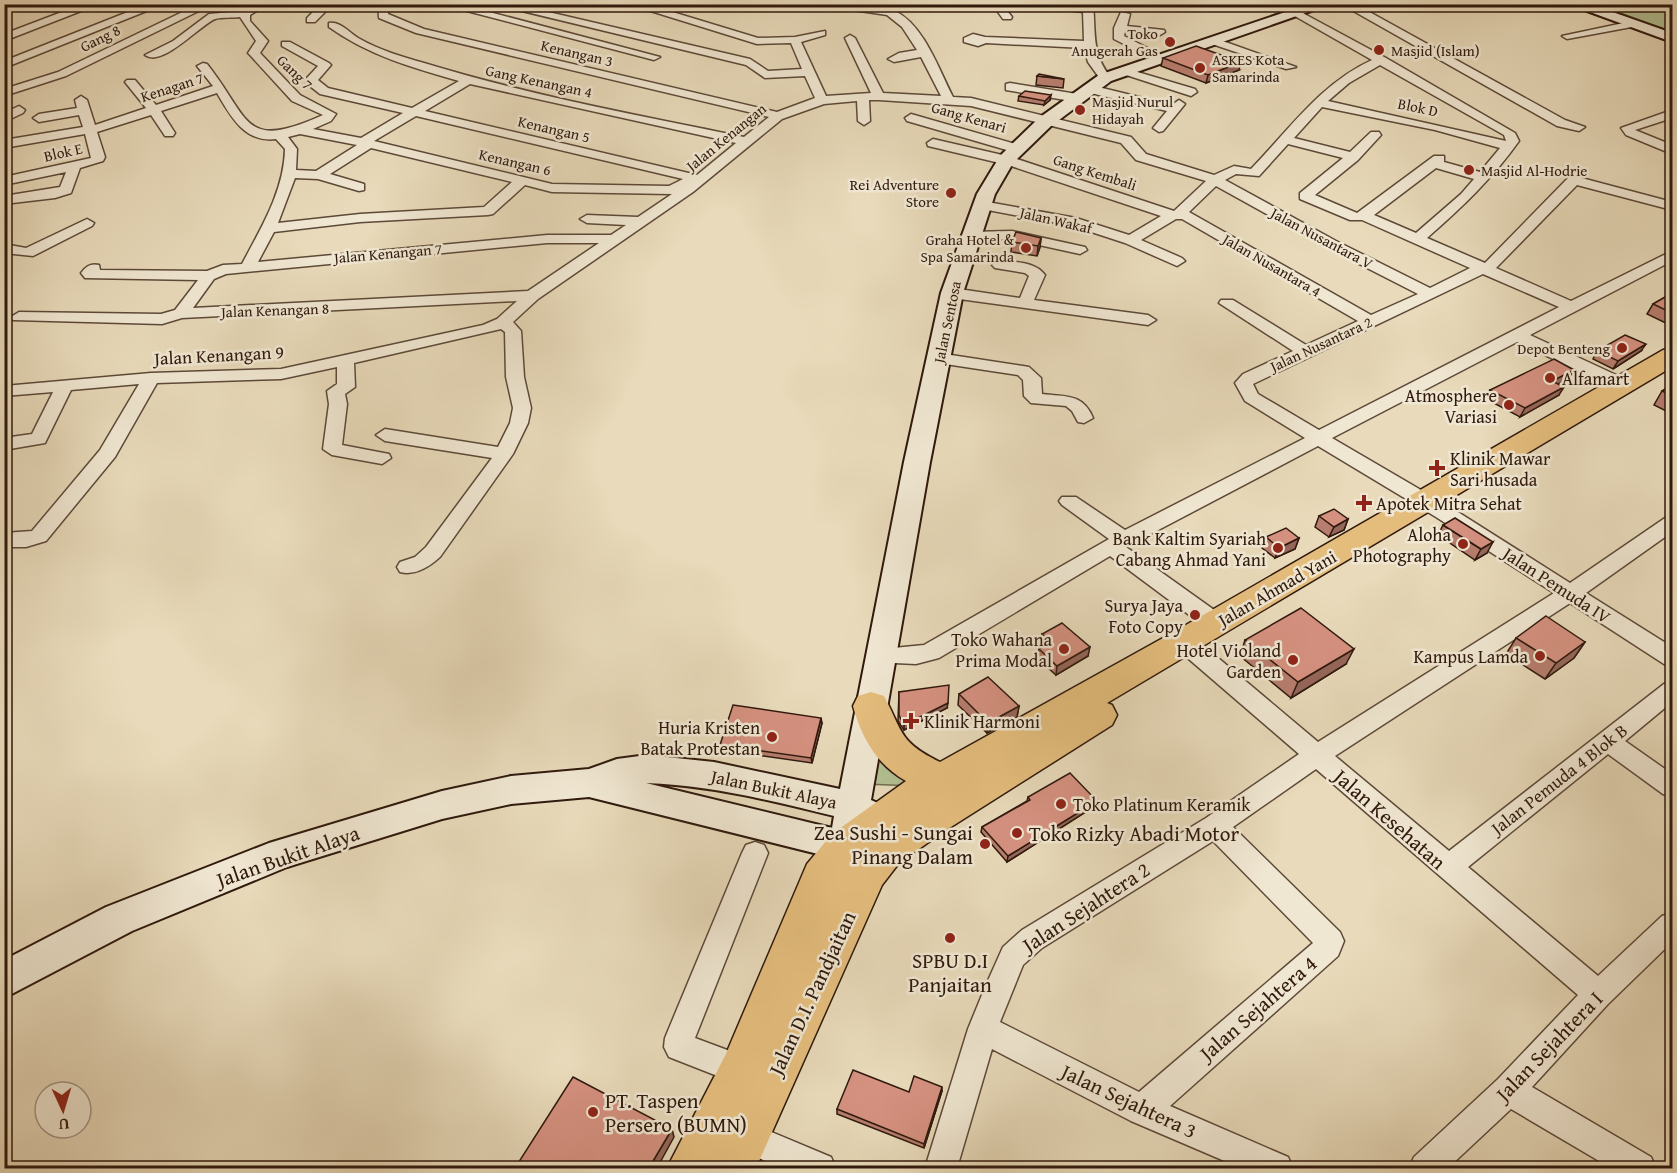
<svg xmlns="http://www.w3.org/2000/svg" width="1677" height="1173" font-family="'Gentium Book Plus',serif">
	<style>
		.green { fill: #b2c093; stroke: #706c50; stroke-width: 1.5 }
		.lines { fill: none; stroke-linecap: round; stroke-linejoin: round }
		.street-casing { stroke: #5d4938; stroke-width: 3 }
		.secondary-casing { stroke: #2f190d; stroke-width: 4 }
		.primary-casing { stroke: #2f190d; stroke-width: 3 }
		.street { fill: #f0e7d2; fill-rule: evenodd }
		.secondary { fill: #f0e7d2; fill-rule: evenodd }
		.primary { fill: #e4bd7d; fill-rule: evenodd }
		.wall { fill: #b77d6e; stroke: #2f190d; stroke-width: 1.5 }
		.shaded-wall { fill: #95665a; stroke: #2f190d; stroke-width: 1.5 }
		.building { fill: #d59180; stroke: #2f190d; stroke-width: 1.5 }
		.poi-dot { fill: #8f2418; stroke: #f0e7d2; stroke-width: 2 }
		.labels { text-anchor: middle; dominant-baseline: central; stroke-width: 5; stroke-linejoin: round; paint-order: stroke }
		.far-poi-label { font-size: 15px; fill: #2f190d; stroke: #f0e7d2; text-anchor: end }
		.far-street-label { font-size: 15px; fill: #2f190d; stroke: #f0e7d2 }
		.street-label { font-size: 18px; fill: #2f190d; stroke: #f0e7d2 }
		.poi-label { font-size: 18px; fill: #2f190d; stroke: #f0e7d2; text-anchor: end }
		.near-street-label { font-size: 21px; fill: #2f190d; stroke: #f0e7d2 }
		.near-poi-label { font-size: 21px; fill: #2f190d; stroke: #f0e7d2; text-anchor: start }
	</style>
	<rect width="100%" height="100%" fill="#e8daba"/>
	<filter id="stains"><feTurbulence type="fractalNoise" baseFrequency=".00333" numOctaves="4"/><feColorMatrix values="0 0 0 0 .2 0 0 0 0 .09 0 0 0 0 .02 0 0 0 .5 -.17"/></filter>
	<radialGradient id="worn" r=".72"><stop offset=".6" stop-color="#630" stop-opacity="0"/><stop offset="1" stop-color="#630" stop-opacity=".3"/></radialGradient>
	<g class="green">
		<polygon points="1591,5 1672,5 1672,29 1668,31"/>
		<polygon points="883,744 914,786 865,784"/>
	</g>
	<g class="lines">
		<defs>
			<g id="street">
				<polygon points="4,4 19,4 4,10"/>
				<polygon points="83,4 99,4 4,41 4,34"/>
				<polygon points="148,4 164,4 4,68 4,61"/>
				<polygon points="199,4 213,4 66,76 4,96 4,89 58,72"/>
				<path d="M 254,4 L 268,4 L 250,15 L 250,21 L 268,41 L 260,53 L 300,95 L 336,114 L 331,121 L 313,129 L 361,138 L 403,113 L 320,94 L 306,83 L 306,79 L 318,66 L 282,46 L 282,42 L 290,42 L 329,63 L 331,65 L 318,80 L 328,88 L 412,108 L 459,81 C 413,68 368,55 329,27 L 329,23 C 341,21 350,34 360,39 C 379,50 403,57 424,63 C 529,95 637,115 744,137 L 769,117 L 416,33 L 379,18 L 378,4 L 388,4 L 388,14 L 424,29 L 777,112 L 815,98 L 805,76 L 765,78 L 746,65 L 493,4 L 514,4 L 750,59 L 768,71 L 802,69 L 791,43 L 757,44 L 628,4 L 646,4 L 758,38 L 795,37 L 825,31 L 825,35 L 801,42 L 826,96 L 871,93 L 845,38 L 850,35 L 855,38 L 883,93 L 941,96 L 921,57 L 894,62 L 888,59 L 899,53 L 917,50 L 902,27 L 887,15 L 813,4 L 886,8 L 888,4 L 898,4 L 895,11 C 924,25 939,70 953,97 L 971,98 L 1131,137 L 1146,154 L 1214,175 L 1234,166 L 1251,169 C 1289,130 1321,83 1372,60 L 1293,15 L 1293,11 L 1297,10 L 1386,58 L 1515,133 L 1519,141 C 1493,178 1461,208 1427,238 L 1485,263 L 1569,177 L 1574,176 L 1672,202 L 1672,210 L 1577,185 L 1496,268 L 1571,301 L 1672,251 L 1672,261 L 1530,335 L 1629,381 L 1632,385 L 1629,389 L 1617,389 L 1517,342 L 1332,438 L 1450,507 L 1570,583 L 1665,518 L 1672,517 L 1672,532 L 1586,593 L 1672,647 L 1672,666 L 1664,664 L 1570,603 L 1335,756 L 1449,851 L 1664,684 L 1672,681 L 1672,702 L 1625,741 L 1672,774 L 1672,797 L 1663,794 L 1608,754 L 1468,867 L 1598,976 L 1662,916 L 1672,913 L 1672,942 L 1608,1004 L 1532,1087 L 1651,1157 L 1656,1168 L 1611,1168 L 1511,1109 L 1448,1168 L 1409,1168 L 1414,1157 L 1498,1079 L 1578,995 L 1316,769 L 1233,827 L 1340,932 L 1344,941 L 1338,956 L 1170,1106 L 1288,1157 L 1293,1168 L 1241,1168 L 1131,1121 L 992,1049 L 957,1168 L 925,1168 L 968,1029 L 986,985 L 1003,947 L 1022,930 L 1206,818 L 1299,754 L 1176,648 L 1173,642 L 1176,636 L 1184,634 L 1192,636 L 1318,742 L 1554,593 L 1436,517 L 1318,446 L 1126,547 L 1224,617 L 1227,623 L 1224,629 L 1216,631 L 1208,629 L 1110,556 L 939,658 L 916,664 L 873,662 L 870,656 L 873,650 L 924,645 L 1109,539 L 1062,505 L 1059,501 L 1062,497 L 1076,497 L 1125,530 L 1305,438 L 1245,401 L 1235,383 L 1243,374 L 1293,351 L 1219,303 L 1221,300 L 1233,300 L 1306,345 L 1358,321 L 1182,219 L 1176,219 L 1141,240 L 1182,258 L 1185,261 L 1177,266 L 1125,243 L 1073,226 L 977,208 L 977,202 L 982,201 L 1076,218 L 1129,235 L 1161,216 L 1008,165 L 928,146 L 927,143 L 933,139 L 1011,157 L 1174,211 L 1206,181 L 1136,160 L 1121,143 L 971,106 L 879,100 L 869,100 L 870,121 L 864,125 L 858,121 L 857,101 L 824,104 L 782,119 L 693,192 L 538,299 L 513,322 L 521,331 L 524,377 L 531,408 L 528,423 L 513,454 L 440,557 C 429,567 415,576 400,572 L 397,567 L 400,562 L 415,557 L 426,547 L 492,458 L 385,441 L 376,435 L 385,429 L 498,447 L 510,423 L 513,408 L 506,377 L 505,332 L 501,329 L 354,363 L 355,387 L 345,394 L 347,404 L 342,445 L 389,454 L 391,458 L 382,464 L 332,455 L 323,449 L 329,404 L 327,391 L 337,384 L 337,367 L 281,379 L 157,383 L 115,457 L 46,541 L 26,547 L 4,547 L 4,533 L 32,531 L 100,450 L 139,384 L 71,390 L 45,443 L 4,450 L 4,438 L 32,434 L 53,392 L 4,396 L 4,386 L 151,373 L 281,369 L 483,325 L 497,319 L 517,301 L 182,318 L 162,324 L 13,320 L 11,317 L 19,312 L 161,314 L 175,310 L 198,280 L 85,278 L 81,273 C 86,266 91,263 99,265 L 100,270 L 207,271 L 223,265 L 242,264 C 261,228 284,191 285,149 L 276,139 C 245,143 231,117 217,93 L 161,111 L 175,133 L 173,136 L 165,136 L 151,115 L 97,132 L 105,157 L 103,161 L 80,168 L 71,193 L 55,198 L 4,204 L 4,196 L 60,187 L 66,172 L 4,185 L 4,177 L 91,158 L 85,134 L 4,148 L 4,140 L 83,127 L 79,115 L 39,122 L 33,118 L 39,114 L 77,108 L 75,100 L 81,96 L 87,100 L 95,125 L 146,108 L 125,82 L 127,80 L 135,80 L 156,105 L 213,86 L 197,66 L 203,63 L 207,64 C 252,121 242,151 323,115 L 292,101 L 250,55 L 248,53 L 256,41 L 240,17 C 233,18 222,17 215,19 C 200,25 162,68 145,55 L 173,41 L 209,14 L 243,11 ZM 1380,65 L 1504,135 L 1506,141 L 1328,101 L 1349,83 ZM 470,84 L 736,143 L 697,175 L 425,111 ZM 1322,107 L 1435,130 L 1500,148 L 1480,172 L 1444,162 L 1444,156 L 1434,156 L 1357,213 L 1315,195 L 1358,160 L 1381,135 L 1379,132 L 1371,132 L 1350,152 L 1294,138 ZM 416,116 L 683,179 L 669,186 L 552,184 L 374,141 ZM 300,134 L 357,145 L 316,171 L 296,170 L 297,149 L 288,137 ZM 1288,144 L 1343,158 L 1300,193 L 1300,199 L 1350,220 L 1362,220 L 1470,268 L 1430,288 L 1336,241 L 1225,180 L 1236,174 L 1259,176 ZM 371,148 L 512,182 L 484,207 L 360,214 L 278,223 L 295,178 L 318,179 L 359,191 L 364,190 L 364,184 L 330,174 ZM 1436,168 L 1474,179 L 1461,194 L 1416,233 L 1374,215 ZM 525,185 L 552,192 L 672,194 L 638,217 L 587,215 L 580,219 L 587,223 L 626,225 L 611,235 L 547,235 L 258,262 L 274,232 L 360,222 L 488,215 L 493,214 ZM 1216,186 L 1326,247 L 1418,294 L 1371,315 L 1189,212 ZM 547,243 L 599,243 L 528,291 L 193,308 L 214,279 L 226,274 ZM 1483,274 L 1559,307 L 1319,430 L 1258,394 L 1253,384 ZM 1213,841 L 1313,943 L 1139,1092 L 1000,1022 L 1023,965 L 1042,948 Z"/>
				<polygon points="321,4 333,4 315,22 307,22 307,18"/>
				<polygon points="440,4 459,4 660,57 654,60"/>
				<polygon points="1001,4 1011,4 1008,12 1012,17 1011,19 1003,19 998,12"/>
				<path d="M 1014,4 L 1093,4 C 1096,35 1091,52 1111,78 L 1109,80 L 1101,80 L 1088,62 L 1084,48 L 986,43 L 978,46 L 964,42 L 964,38 L 973,34 L 985,37 L 1084,41 L 1083,12 Z"/>
				<polygon points="1341,4 1355,4 1565,120 1585,127 1579,131 1557,126"/>
				<polygon points="1121,12 1130,14 1127,26 1164,30 1165,32 1160,35 1125,32 1124,36 1165,57 1165,61 1157,61 1114,39 1114,28"/>
				<polygon points="1633,21 1638,24 1637,26 1567,39 1562,36"/>
				<polygon points="1209,39 1217,39 1296,67 1286,69 1209,43"/>
				<polygon points="1124,68 1195,89 1197,92 1191,96 1120,73 1120,69"/>
				<polygon points="1010,83 1077,94 1083,98 1077,102 1006,90 1006,84"/>
				<polygon points="1090,85 1172,105 1179,100 1185,104 1163,131 1159,132 1153,128 1167,111 1086,92 1086,86"/>
				<polygon points="19,106 25,110 23,113 4,122 4,113"/>
				<polygon points="1672,110 1672,118 1635,130 1672,145 1672,154 1626,135 1621,128"/>
				<polygon points="911,114 1022,146 1023,149 1017,153 907,121 905,118"/>
				<polygon points="87,219 94,223 92,226 33,256 4,253 4,244 26,248"/>
				<polygon points="1012,231 1085,247 1087,250 1080,254 1012,239 969,240 962,236 969,232"/>
				<path d="M 1000,260 C 1016,263 1034,261 1045,275 L 1034,300 L 1148,315 L 1156,320 L 1148,325 L 952,298 L 944,293 L 952,288 L 1020,298 L 1029,276 L 1025,273 L 995,268 L 992,265 L 995,262 Z"/>
				<path d="M 938,353 L 1023,366 L 1029,367 L 1041,378 L 1042,394 C 1065,397 1083,393 1093,418 L 1084,423 L 1078,422 L 1072,411 L 1066,406 L 1031,403 L 1024,396 L 1023,380 L 1018,375 L 932,362 L 930,358 Z"/>
				<polygon points="755,842 764,845 768,853 695,1038 754,1060 758,1071 754,1082 743,1086 669,1057 664,1047 665,1038 742,853 746,845"/>
				<polygon points="745,1121 831,1157 836,1168 783,1168 734,1148 729,1137 734,1126"/>
			</g>
			<g id="secondary">
				<path d="M 1309,4 L 1331,4 L 1111,81 L 1051,126 L 1013,163 L 995,194 L 963,293 L 930,462 L 871,800 L 882,805 L 887,815 L 882,825 L 871,829 L 876,831 L 881,842 L 876,853 L 846,861 L 589,797 L 511,804 L 442,819 L 287,867 L 132,931 L 4,998 L 4,960 L 106,907 L 269,843 L 442,791 L 511,776 L 589,769 L 617,759 L 647,755 L 714,762 L 840,789 L 904,462 L 941,293 L 977,194 L 1000,156 L 1011,145 L 1039,118 L 1099,75 ZM 646,783 C 709,785 773,801 834,816 L 832,828 Z"/>
				<polygon points="1568,4 1590,4 1672,33 1672,42"/>
			</g>
			<path id="primary" d="M 1672,348 L 1672,367 L 1107,703 L 1112,705 L 1117,715 L 1112,725 L 943,832 L 899,863 L 882,885 L 756,1168 L 667,1168 L 726,1054 L 807,864 L 832,834 L 906,781 C 877,765 861,737 853,706 L 858,696 L 871,692 L 884,696 C 903,732 899,742 940,762 L 1172,633 L 1663,350 Z"/>
		</defs>
		<use href="#street" class="street-casing"/>
		<use href="#secondary" class="secondary-casing"/>
		<use href="#primary" class="primary-casing"/>
		<use href="#street" class="street"/>
		<use href="#secondary" class="secondary"/>
		<use href="#primary" class="primary"/>
	</g>
	<g class="wall">
		<polygon points="1163,58 1239,70 1206,83 1161,66"/>
		<polygon points="1037,76 1064,79 1063,88 1036,85"/>
		<polygon points="1019,96 1050,100 1044,105 1018,101"/>
		<polygon points="1041,238 1040,247 1037,256 1011,252 1012,242"/>
		<polygon points="1672,293 1672,326 1647,314 1653,304"/>
		<polygon points="1597,351 1641,351 1613,369 1593,359"/>
		<polygon points="1574,370 1569,378 1558,384 1559,395 1520,417 1486,399 1490,390"/>
		<polygon points="1672,385 1672,410 1668,412 1654,405 1662,391"/>
		<polygon points="1319,516 1348,519 1344,530 1329,537 1315,527"/>
		<polygon points="1443,525 1487,553 1475,560 1438,535"/>
		<polygon points="1266,537 1299,538 1295,549 1275,558 1262,548"/>
		<polygon points="1042,634 1088,656 1056,675 1037,658 1039,649 1045,646 1041,642"/>
		<polygon points="1516,638 1585,642 1574,658 1545,679 1506,654"/>
		<polygon points="1245,640 1346,664 1291,698 1240,656"/>
		<polygon points="899,692 947,708 904,730 898,721"/>
		<polygon points="959,694 1019,706 1017,717 987,733 958,705"/>
		<polygon points="822,723 812,763 721,750 720,745"/>
		<polygon points="1028,797 1097,801 1095,806 1007,862 981,832 982,827 1027,801"/>
		<polygon points="942,1091 924,1148 837,1114 837,1109"/>
	</g>
	<g class="shaded-wall">
		<polygon points="1241,62 1239,70 1206,83 1208,75"/>
		<polygon points="1051,95 1050,100 1044,105 1045,101"/>
		<polygon points="1041,238 1040,247 1037,256 1038,246"/>
		<polygon points="1646,344 1641,351 1613,369 1618,361"/>
		<polygon points="1574,370 1569,378 1548,390 1552,381"/>
		<polygon points="1564,387 1559,395 1520,417 1525,408"/>
		<polygon points="1348,519 1344,530 1329,537 1334,527"/>
		<polygon points="1299,538 1295,549 1275,558 1279,548"/>
		<polygon points="1493,542 1487,553 1475,560 1481,549"/>
		<polygon points="1585,642 1574,658 1545,679 1556,663"/>
		<polygon points="1090,647 1088,656 1056,675 1057,666"/>
		<polygon points="1354,649 1346,664 1291,698 1298,682"/>
		<polygon points="948,703 947,708 904,730 904,725"/>
		<polygon points="1019,706 1017,717 987,733 988,723"/>
		<polygon points="821,718 822,723 812,763 811,758"/>
		<polygon points="1097,801 1095,806 1007,862 1008,856"/>
		<polygon points="942,1087 942,1091 924,1148 924,1144"/>
		<polygon points="672,1129 674,1137 657,1168 649,1168"/>
	</g>
	<g class="building">
		<polygon points="1196,46 1241,62 1208,75 1163,58"/>
		<polygon points="1039,74 1064,79 1037,76"/>
		<polygon points="1025,91 1051,95 1045,101 1019,96"/>
		<polygon points="1016,232 1041,238 1038,246 1012,242"/>
		<polygon points="1672,293 1672,313 1653,304"/>
		<polygon points="1625,335 1646,344 1618,361 1597,351"/>
		<polygon points="1554,359 1574,370 1552,381 1564,387 1525,408 1490,390"/>
		<polygon points="1672,385 1672,396 1662,391"/>
		<polygon points="1334,509 1348,519 1334,527 1319,516"/>
		<polygon points="1455,518 1493,542 1481,549 1443,525"/>
		<polygon points="1286,528 1299,538 1279,548 1266,537"/>
		<polygon points="1301,608 1354,649 1298,682 1245,640"/>
		<polygon points="1546,616 1585,642 1556,663 1516,638"/>
		<polygon points="1062,623 1090,647 1057,666 1039,649 1052,642 1042,634"/>
		<polygon points="988,677 1019,706 988,723 959,694"/>
		<polygon points="949,685 948,703 904,725 899,715 899,692"/>
		<polygon points="733,705 821,718 811,758 720,745"/>
		<polygon points="1070,773 1097,801 1008,856 982,827 1030,800 1028,797"/>
		<polygon points="853,1070 909,1092 914,1076 942,1087 924,1144 837,1109"/>
		<polygon points="573,1077 672,1129 649,1168 515,1168"/>
	</g>
	<g class="poi-dot">
		<circle cx="1170" cy="42" r="6"/>
		<circle cx="1379" cy="50" r="6"/>
		<circle cx="1200" cy="68" r="6"/>
		<circle cx="1080" cy="110" r="6"/>
		<circle cx="1469" cy="170" r="6"/>
		<circle cx="951" cy="193" r="6"/>
		<circle cx="1026" cy="248" r="6"/>
		<circle cx="1622" cy="348" r="6"/>
		<circle cx="1550" cy="378" r="6"/>
		<circle cx="1509" cy="405" r="6"/>
		<path d="M1434 459h6v6h6v6h-6v6h-6v-6h-6v-6h6z"/>
		<path d="M1361 494h6v6h6v6h-6v6h-6v-6h-6v-6h6z"/>
		<circle cx="1463" cy="544" r="6"/>
		<circle cx="1278" cy="548" r="6"/>
		<circle cx="1195" cy="615" r="6"/>
		<circle cx="1064" cy="649" r="6"/>
		<circle cx="1540" cy="656" r="6"/>
		<circle cx="1293" cy="660" r="6"/>
		<path d="M908 712h6v6h6v6h-6v6h-6v-6h-6v-6h6z"/>
		<circle cx="772" cy="737" r="6"/>
		<circle cx="1061" cy="804" r="6"/>
		<circle cx="1017" cy="833" r="6"/>
		<circle cx="985" cy="844" r="6"/>
		<circle cx="950" cy="938" r="6"/>
		<circle cx="593" cy="1112" r="6"/>
	</g>
	<g class="labels">
		<g class="far-poi-label">
			<text x="1158" y="33">Toko<tspan x="1158" dy="17">Anugerah Gas</tspan></text>
			<text x="1391" y="50" text-anchor="start">Masjid (Islam)</text>
			<text x="1212" y="59" text-anchor="start">ASKES Kota<tspan x="1212" dy="17">Samarinda</tspan></text>
			<text x="1092" y="101" text-anchor="start">Masjid Nurul<tspan x="1092" dy="17">Hidayah</tspan></text>
			<text x="1481" y="170" text-anchor="start">Masjid Al-Hodrie</text>
			<text x="939" y="184">Rei Adventure<tspan x="939" dy="17">Store</tspan></text>
			<text x="1014" y="239">Graha Hotel &amp;<tspan x="1014" dy="17">Spa Samarinda</tspan></text>
			<text x="1610" y="348">Depot Benteng</text>
		</g>
		<g class="far-street-label">
			<text transform="translate(100 38) rotate(-26)">Gang 8</text>
			<text transform="translate(577 53) rotate(13)">Kenangan 3</text>
			<text transform="translate(295 72) rotate(44)">Gang 7</text>
			<text transform="translate(539 81) rotate(12)">Gang Kenangan 4</text>
			<text transform="translate(172 87) rotate(-18)">Kenagan 7</text>
			<text transform="translate(1418 107) rotate(12)">Blok D</text>
			<text transform="translate(969 117) rotate(16)">Gang Kenari</text>
			<text transform="translate(554 129) rotate(13)">Kenangan 5</text>
			<text transform="translate(726 137) rotate(-39)">Jalan Kenangan</text>
			<text transform="translate(63 152) rotate(-13)">Blok E</text>
			<text transform="translate(515 162) rotate(13)">Kenangan 6</text>
			<text transform="translate(1095 172) rotate(18)">Gang Kembali</text>
			<text transform="translate(1056 220) rotate(13)">Jalan Wakaf</text>
			<text transform="translate(1322 238) rotate(28)">Jalan Nusantara V</text>
			<text transform="translate(388 253) rotate(-5)">Jalan Kenangan 7</text>
			<text transform="translate(1272 265) rotate(30)">Jalan Nusantara 4</text>
			<text transform="translate(275 310) rotate(-2)">Jalan Kenangan 8</text>
			<text transform="translate(947 322) rotate(-78)">Jalan Sentosa</text>
			<text transform="translate(1321 344) rotate(-25)">Jalan Nusantara 2</text>
		</g>
		<g class="street-label">
			<text transform="translate(219 355) rotate(-3)">Jalan Kenangan 9</text>
			<text transform="translate(1557 585) rotate(33)">Jalan Pemuda IV</text>
			<text transform="translate(1277 588) rotate(-30)">Jalan Ahmad Yani</text>
			<text transform="translate(1559 779) rotate(-38)">Jalan Pemuda 4 Blok B</text>
			<text transform="translate(774 789) rotate(12)">Jalan Bukit Alaya</text>
		</g>
		<g class="poi-label">
			<text x="1562" y="378" text-anchor="start">Alfamart</text>
			<text x="1497" y="395">Atmosphere<tspan x="1497" dy="21">Variasi</tspan></text>
			<text x="1450" y="458" text-anchor="start">Klinik Mawar<tspan x="1450" dy="21">Sari husada</tspan></text>
			<text x="1376" y="503" text-anchor="start">Apotek Mitra Sehat</text>
			<text x="1451" y="534">Aloha<tspan x="1451" dy="21">Photography</tspan></text>
			<text x="1266" y="538">Bank Kaltim Syariah<tspan x="1266" dy="21">Cabang Ahmad Yani</tspan></text>
			<text x="1183" y="605">Surya Jaya<tspan x="1183" dy="21">Foto Copy</tspan></text>
			<text x="1052" y="639">Toko Wahana<tspan x="1052" dy="21">Prima Modal</tspan></text>
			<text x="1281" y="650">Hotel Violand<tspan x="1281" dy="21">Garden</tspan></text>
			<text x="1528" y="656">Kampus Lamda</text>
			<text x="924" y="721" text-anchor="start">Klinik Harmoni</text>
			<text x="760" y="727">Huria Kristen<tspan x="760" dy="21">Batak Protestan</tspan></text>
			<text x="1073" y="804" text-anchor="start">Toko Platinum Keramik</text>
		</g>
		<g class="near-street-label">
			<text transform="translate(1390 819) rotate(41)">Jalan Kesehatan</text>
			<text transform="translate(288 856) rotate(-19)">Jalan Bukit Alaya</text>
			<text transform="translate(1086 907) rotate(-33)">Jalan Sejahtera 2</text>
			<text transform="translate(812 993) rotate(-65)">Jalan D.I. Pandjaitan</text>
			<text transform="translate(1258 1008) rotate(-41)">Jalan Sejahtera 4</text>
			<text transform="translate(1549 1046) rotate(-46)">Jalan Sejahtera I</text>
			<text transform="translate(1129 1101) rotate(25)">Jalan Sejahtera 3</text>
		</g>
		<g class="near-poi-label">
			<text x="973" y="832" text-anchor="end">Zea Sushi - Sungai<tspan x="973" dy="24">Pinang Dalam</tspan></text>
			<text x="1029" y="833">Toko Rizky Abadi Motor</text>
			<text x="950" y="960" text-anchor="middle">SPBU D.I<tspan x="950" dy="24">Panjaitan</tspan></text>
			<text x="605" y="1100">PT. Taspen<tspan x="605" dy="24">Persero (BUMN)</tspan></text>
		</g>
	</g>
	<rect width="1677" height="1173" fill="none" stroke="#e8daba" stroke-width="24"/>
	<rect x="6" y="6" width="1665" height="1161" fill="none" stroke="#2f190d" stroke-width="3"/>
	<rect x="12" y="12" width="1653" height="1149" fill="none" stroke="#2f190d" stroke-width="1.5"/>
	<g transform="translate(63 1110) rotate(176)"><circle r="28" fill="#f0e7d2" stroke="#a39583" stroke-width="1.5"/>
	<path d="M0-4.5L10 22L0 15L-10 22Z" fill="#8f2418"/>
	<text y="-9" font-size="16" font-weight="bold" text-anchor="middle" fill="#2f190d">U</text>
	</g>
	<rect width="100%" height="100%" filter="url(#stains)"/>
	<rect width="100%" height="100%" fill="url(#worn)"/>
</svg>
